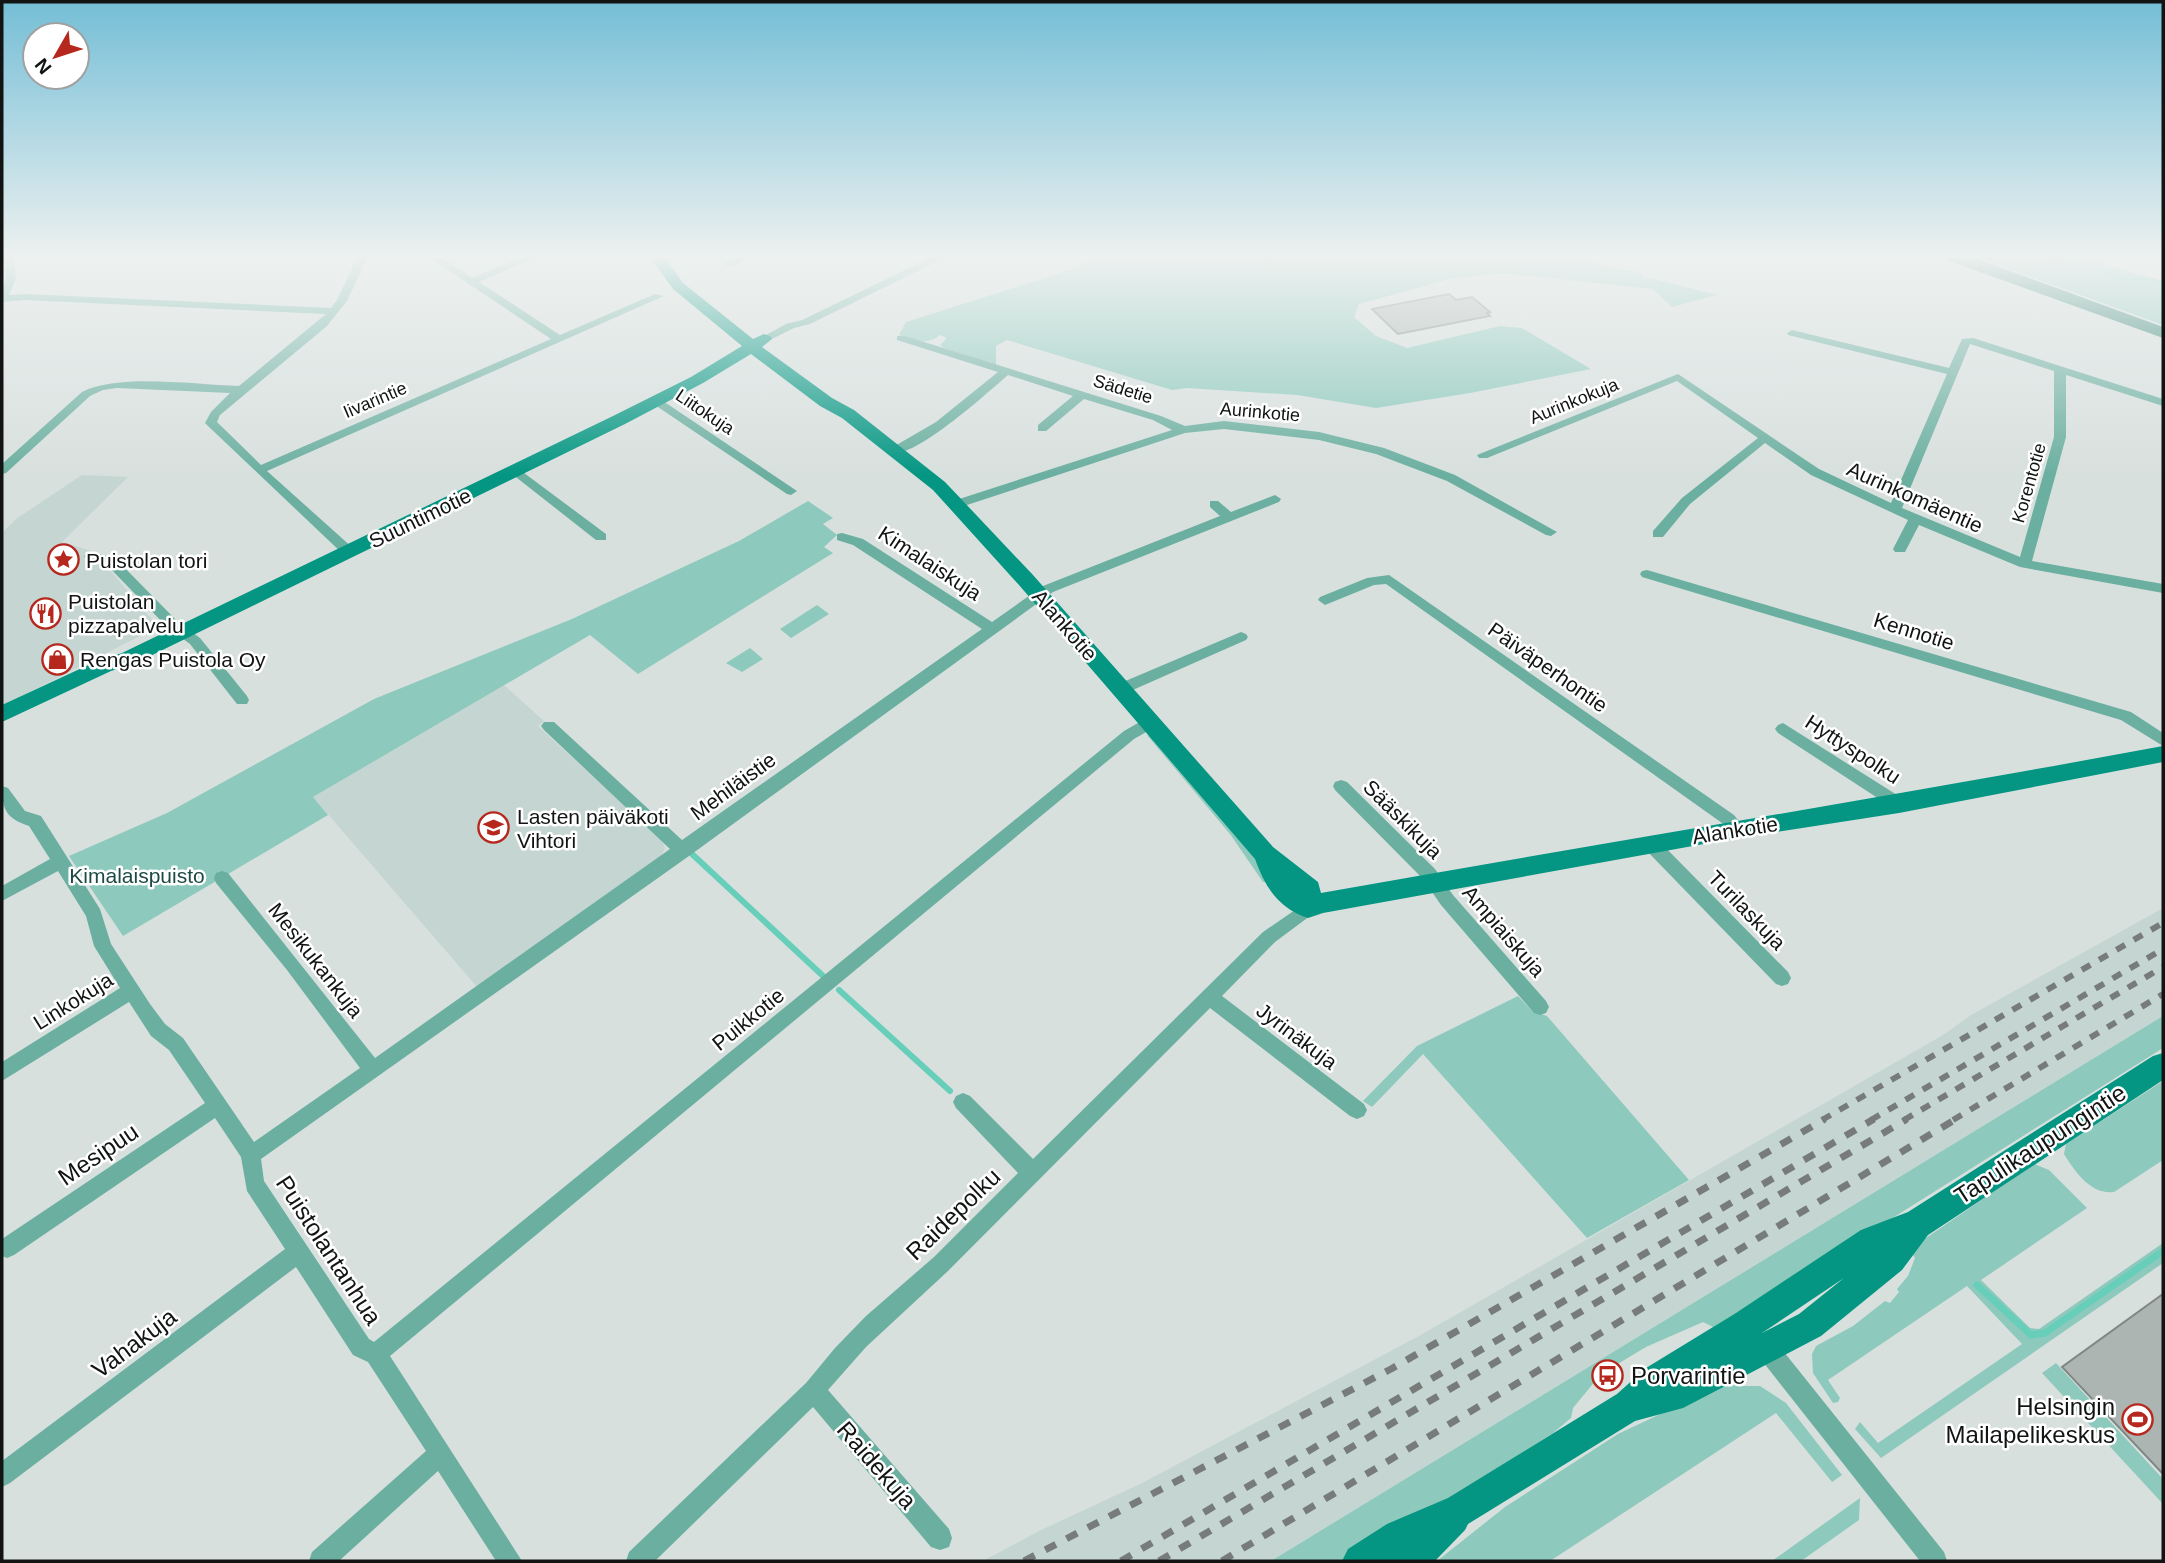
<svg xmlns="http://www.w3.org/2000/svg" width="2165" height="1563" font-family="Arial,sans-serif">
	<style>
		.built { fill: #c5d6d2 }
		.green { fill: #8dc9bc }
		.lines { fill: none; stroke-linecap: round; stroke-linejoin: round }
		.stream-far2 { stroke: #67ceba; stroke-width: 3.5 }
		.stream-far1 { stroke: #67ceba; stroke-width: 6 }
		.stream { stroke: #67ceba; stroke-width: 7 }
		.building { fill: #adb5b3; stroke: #808886; stroke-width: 2 }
		.street { fill: #6bafa0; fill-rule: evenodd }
		.secondary { fill: #049682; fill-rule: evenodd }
		.primary { fill: #287b6c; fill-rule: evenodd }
		.rail-far1 { stroke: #777c7b; stroke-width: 6; stroke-dasharray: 10 10; stroke-linecap: butt }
		.rail { stroke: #777c7b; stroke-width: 7; stroke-dasharray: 12 12; stroke-linecap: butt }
		.labels { text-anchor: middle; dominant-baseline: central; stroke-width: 5; stroke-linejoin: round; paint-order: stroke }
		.far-street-label { font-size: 18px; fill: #121414; stroke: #fff }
		.street-label { font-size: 21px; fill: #121414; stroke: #fff }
		.poi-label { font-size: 21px; fill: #121414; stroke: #fff; text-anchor: start }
		.park-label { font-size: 21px; fill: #1d4a42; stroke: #fff }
		.near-street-label { font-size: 24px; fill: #121414; stroke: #fff }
		.near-poi-label { font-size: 24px; fill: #121414; stroke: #fff; text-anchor: start }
	</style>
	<rect width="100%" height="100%" fill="#d8e0de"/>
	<g class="built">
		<polygon points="82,475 128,477 62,542 98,553 93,559 105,564 158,627 2,706 2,533 16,519"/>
		<polygon points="504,685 544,721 538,726 662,840 665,848 661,857 477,987 313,797"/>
		<polygon points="2163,908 2163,1016 1271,1561 983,1561 1041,1530 1142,1483 1417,1337 1943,1035 1971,1015"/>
	</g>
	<g class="green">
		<path d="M 1102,256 L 1540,256 L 1542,259 L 1564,257 L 1640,273 L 1645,279 L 1647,277 L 1717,295 L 1672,307 L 1653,289 L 1500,273 L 1450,279 L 1359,304 L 1354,317 L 1376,336 L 1407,348 L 1500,326 L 1522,328 L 1591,369 L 1470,393 L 1376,408 L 1297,395 L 1187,388 L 1172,390 L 1007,340 L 996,346 L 996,365 L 944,348 L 940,345 L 947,338 L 940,335 C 926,346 915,340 899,335 L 906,322 L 1070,270 Z"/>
		<polygon points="1974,256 2072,256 2163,281 2163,325"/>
		<polygon points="808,501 833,518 823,524 837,535 824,547 833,553 638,674 590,635 313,797 328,815 123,936 69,856 167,813 374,699 572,619 739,541"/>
		<polygon points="817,605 829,614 791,638 780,629"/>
		<polygon points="750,648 763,659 742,672 726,663"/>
		<polygon points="1147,735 1151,736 1244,842 1271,883 1263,882 1230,834"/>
		<polygon points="1518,996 1532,1011 1547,1016 1689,1180 1587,1238 1423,1054 1372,1107 1363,1101 1417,1046"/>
		<polygon points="2163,1016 2163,1048 1821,1263 1713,1327 1703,1322 1646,1347 1601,1374 1573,1408 1571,1418 1553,1433 1349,1561 1271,1561"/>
		<path d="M 2163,1081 L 2163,1160 L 2114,1192 C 2091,1195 2075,1172 2064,1154 L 2066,1144 Z"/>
		<polygon points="2034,1164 2049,1170 2087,1208 1981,1280 2030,1328 2039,1329 2163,1243 2163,1263 1881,1458 1855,1429 1860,1422 1878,1443 2022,1344 1967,1286 1828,1380 1840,1398 1838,1402 1833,1403 1813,1373 1812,1354 1816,1346 1853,1326 1885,1301 1890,1303 1899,1292 1897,1289 1908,1276 1915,1258 1912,1254 1923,1240"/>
		<polygon points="2056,1363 2163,1479 2163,1504 2042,1373"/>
		<polygon points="1728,1382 1738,1386 1760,1386 1786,1403 1842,1475 1832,1482 1776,1413 1550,1561 1437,1561 1505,1507 1618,1434"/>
		<polygon points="1860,1498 1859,1520 1801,1561 1772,1561"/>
	</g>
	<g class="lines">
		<polyline class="stream-far2" points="2052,256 2130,280 2148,279 2163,284"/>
		<g class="stream-far1">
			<polyline points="692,854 822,975"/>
			<polyline points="839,990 950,1091"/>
		</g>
		<polyline class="stream" points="1977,1285 2031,1335 2045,1333 2163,1251"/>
	</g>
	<g class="building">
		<polygon points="1449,294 1456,300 1472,297 1490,312 1487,313 1490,316 1398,334 1372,309"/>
		<polygon points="2163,1294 2163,1474 2062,1367"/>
	</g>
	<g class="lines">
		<g class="street">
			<path d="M 358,256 L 368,256 L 347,301 L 327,326 L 220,415 L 217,422 L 261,465 L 551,339 L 427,256 L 439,256 L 472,278 L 524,256 L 538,256 L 479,282 L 560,335 L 655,294 L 664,296 L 267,471 L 354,549 L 354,555 L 344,555 L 207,425 L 205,423 L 211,412 L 230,393 L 117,388 L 103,390 L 90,396 L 6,473 L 2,474 L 2,464 L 82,392 C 120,373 195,385 239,386 L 326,314 L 25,300 L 2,302 L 2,288 L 6,279 L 5,257 L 14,259 L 16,279 L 9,295 L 25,294 L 331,308 L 337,300 Z"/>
			<polygon points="737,256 751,256 733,266 725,266 725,262"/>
			<polygon points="934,256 948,256 810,324 794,328 768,341 759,339 786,324 802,320"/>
			<path d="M 1792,330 L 1949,368 L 1962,339 L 1973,338 L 2163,399 L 2163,406 L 2066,375 L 2066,437 L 2032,561 L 2163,584 L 2163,593 L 2020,567 L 1919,525 L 1905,552 L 1895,552 L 1893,549 L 1908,520 L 1811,475 L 1765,443 L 1690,504 L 1663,537 L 1653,537 L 1653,531 L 1682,498 L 1758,438 L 1677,381 L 1487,458 L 1479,458 L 1477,455 L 1678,374 L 1819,469 L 1891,503 L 1947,374 L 1788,335 L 1787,333 ZM 1970,344 L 2054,371 L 2054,437 L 2020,557 L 1902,508 Z"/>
			<path d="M 897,336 L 905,336 L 1161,416 L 1185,426 L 1224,421 L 1319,432 L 1384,448 L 1455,475 L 1557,532 L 1551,536 L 1546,535 L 1447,481 L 1376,454 L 1319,440 L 1224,429 L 1185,433 L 961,507 L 953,507 L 953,501 L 1172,430 L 1153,420 L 1084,399 L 1046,431 L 1038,431 L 1038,425 L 1073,396 L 1008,375 C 987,393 918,456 893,453 L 893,447 L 936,422 L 998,372 L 897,340 Z"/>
			<polygon points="656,398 660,399 797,491 791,495 787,494 652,403 650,401"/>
			<polygon points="516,467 606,534 606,540 596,540 512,474 510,471"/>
			<path d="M 1275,495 L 1281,499 L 1279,502 L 1053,592 L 689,856 L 261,1159 L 264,1181 L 369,1339 L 374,1342 L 1124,731 L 1145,719 L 1155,719 L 1158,723 L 1155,727 L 1134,739 L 390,1356 L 522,1561 L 496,1561 L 438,1471 L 339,1561 L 309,1561 L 312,1552 L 426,1451 L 368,1362 L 353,1355 L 296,1267 L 10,1483 L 2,1487 L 2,1461 L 285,1249 L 247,1191 L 241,1157 L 215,1118 L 14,1255 L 7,1258 L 2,1256 L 2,1239 L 205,1103 L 169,1050 L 151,1036 L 129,1002 L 2,1081 L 2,1062 L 120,988 L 94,946 L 86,916 L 58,871 L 2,901 L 2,886 L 50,859 L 29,826 C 6,818 2,810 2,786 L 8,788 L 25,811 L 41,816 L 100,909 L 111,944 L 150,1004 L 165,1024 L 183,1038 L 254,1142 L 360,1068 L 287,970 L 216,883 L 214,878 L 216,873 L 222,871 L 228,873 L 375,1058 L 670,849 L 544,730 L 541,726 L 544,722 L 554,722 L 682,840 L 982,629 L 853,545 L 837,540 L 837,534 L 842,533 L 863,539 L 992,622 L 1043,586 L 1220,516 L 1210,507 L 1210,501 L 1218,501 L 1231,512 Z"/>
			<polygon points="91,552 114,557 177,621 200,638 247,696 249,700 247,704 237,704 190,644 167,627 105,563 86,559 84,556"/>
			<polygon points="1647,570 2131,712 2163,733 2163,746 2121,720 1642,577 1640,574 1642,571"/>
			<polygon points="1389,575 1734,815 1745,829 1743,834 1731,834 1722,823 1386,584 1374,585 1325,605 1318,600 1320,597 1367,578"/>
			<polygon points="1241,632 1246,634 1248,637 1246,640 1126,693 1121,694 1114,689 1116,685"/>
			<polygon points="1783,723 1905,800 1907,804 1905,808 1893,808 1778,733 1775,729 1778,725"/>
			<polygon points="1341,780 1347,782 1435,869 1453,895 1546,1001 1549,1007 1546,1013 1540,1015 1534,1013 1441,905 1423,879 1335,790 1333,786 1335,782"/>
			<polygon points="1651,837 1657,839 1788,972 1791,978 1788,984 1782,986 1776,984 1645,849 1643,844 1645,839"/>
			<polygon points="1308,901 1314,903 1317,908 1314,913 1275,942 1222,996 1364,1104 1367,1110 1364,1116 1357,1119 1350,1116 1210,1008 948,1271 866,1347 828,1390 949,1529 952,1538 949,1547 940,1550 931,1547 813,1407 655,1561 626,1561 629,1552 806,1383 835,1348 866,1316 934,1257 1018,1173 956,1108 953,1102 956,1096 963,1093 970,1096 1033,1159 1263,932"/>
			<polygon points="1764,1334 1772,1337 1944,1552 1947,1561 1920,1561 1756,1353 1753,1345 1756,1337"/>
		</g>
		<g class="secondary">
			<polygon points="2,256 16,256 2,264"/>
			<path d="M 649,256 L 664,256 L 683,283 L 753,339 L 764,334 L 770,336 L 772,339 L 762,347 L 832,398 L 854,410 L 945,482 L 1033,575 L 1273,847 L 1318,882 L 1321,893 C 1602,843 1883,798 2163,746 L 2163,762 L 1899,813 L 1737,838 L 1323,913 L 1308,918 C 1278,908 1265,887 1255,859 L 1019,585 L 933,490 L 842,418 L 820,406 L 751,354 L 703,383 L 625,424 L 136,663 L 111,671 L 2,722 L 2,705 L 97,661 L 122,653 L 613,416 L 691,377 L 742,346 L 673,289 Z"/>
			<path d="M 2163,1053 L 2163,1080 L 1928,1235 L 1902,1270 L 1821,1336 L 1683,1408 L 1635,1421 L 1468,1524 L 1465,1530 L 1435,1561 L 1342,1561 L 1348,1549 L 1387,1524 L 1448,1498 L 1617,1394 L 1646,1368 L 1736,1313 L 1861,1230 L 1908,1212 L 2153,1056 ZM 1844,1278 L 1799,1314 L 1762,1333 Z"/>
		</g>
		<polygon class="primary" points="1945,256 1969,256 2163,327 2163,338 1947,260"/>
		<g class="rail-far1">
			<polyline points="1822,1120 2163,923"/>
			<polyline points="1871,1120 2163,949"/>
			<polyline points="1904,1120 2163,967"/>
			<polyline points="1953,1120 2163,994"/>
		</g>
		<g class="rail">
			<polyline points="1024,1561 1391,1369 1825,1119"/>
			<polyline points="1121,1561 1874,1119"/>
			<polyline points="1159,1561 1907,1119"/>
			<polyline points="1222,1561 1956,1119"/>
		</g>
	</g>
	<linearGradient id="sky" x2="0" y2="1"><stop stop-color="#74bed6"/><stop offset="0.54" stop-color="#edf1f0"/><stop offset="1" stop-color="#edf1f0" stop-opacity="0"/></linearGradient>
	<rect width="2165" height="475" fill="url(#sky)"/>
	<defs>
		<symbol id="sight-ring" viewBox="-11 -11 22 22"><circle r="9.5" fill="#fff" stroke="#b6281e" stroke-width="1.5"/><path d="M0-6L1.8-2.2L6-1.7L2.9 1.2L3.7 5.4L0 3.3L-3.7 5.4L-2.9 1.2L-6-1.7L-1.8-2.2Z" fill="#b6281e"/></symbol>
		<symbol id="restaurant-ring" viewBox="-11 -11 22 22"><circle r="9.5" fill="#fff" stroke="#b6281e" stroke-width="1.5"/><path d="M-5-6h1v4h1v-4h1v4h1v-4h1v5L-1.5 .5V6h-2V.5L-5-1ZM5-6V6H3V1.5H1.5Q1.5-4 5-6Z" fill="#b6281e"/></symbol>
		<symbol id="shop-ring" viewBox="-11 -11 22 22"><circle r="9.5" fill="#fff" stroke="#b6281e" stroke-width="1.5"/><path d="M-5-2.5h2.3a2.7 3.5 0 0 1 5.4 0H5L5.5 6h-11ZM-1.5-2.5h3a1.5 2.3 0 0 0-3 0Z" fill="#b6281e"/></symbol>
		<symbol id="school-ring" viewBox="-11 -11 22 22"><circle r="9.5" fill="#fff" stroke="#b6281e" stroke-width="1.5"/><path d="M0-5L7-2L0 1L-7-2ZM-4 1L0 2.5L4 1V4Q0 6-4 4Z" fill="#b6281e"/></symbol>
		<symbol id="bus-ring" viewBox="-11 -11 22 22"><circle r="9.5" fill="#fff" stroke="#b6281e" stroke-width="1.5"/><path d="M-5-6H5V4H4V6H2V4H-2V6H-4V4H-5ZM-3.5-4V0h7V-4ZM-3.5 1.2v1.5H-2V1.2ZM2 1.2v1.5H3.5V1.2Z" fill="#b6281e"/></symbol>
		<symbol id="stadium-ring" viewBox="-11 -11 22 22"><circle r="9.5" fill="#fff" stroke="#b6281e" stroke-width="1.5"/><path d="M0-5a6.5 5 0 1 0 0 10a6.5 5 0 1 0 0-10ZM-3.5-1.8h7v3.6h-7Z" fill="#b6281e"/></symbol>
	</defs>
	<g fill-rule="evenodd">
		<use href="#sight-ring" x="46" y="542" width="35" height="35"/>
		<use href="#restaurant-ring" x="28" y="596" width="35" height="35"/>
		<use href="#shop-ring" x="40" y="642" width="35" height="35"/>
		<use href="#school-ring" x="476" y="810" width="35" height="35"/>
		<use href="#bus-ring" x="1590" y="1358" width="35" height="35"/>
		<use href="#stadium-ring" x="2120" y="1402" width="35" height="35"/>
	</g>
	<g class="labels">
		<g class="far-street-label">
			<text transform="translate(1123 389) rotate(17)">Sädetie</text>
			<text transform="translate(375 400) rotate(-23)">Iivarintie</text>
			<text transform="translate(1574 401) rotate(-22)">Aurinkokuja</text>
			<text transform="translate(705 412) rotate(34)">Liitokuja</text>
			<text transform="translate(1260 412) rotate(5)">Aurinkotie</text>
			<text transform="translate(2029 483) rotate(-74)">Korentotie</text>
		</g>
		<g class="street-label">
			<text transform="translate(1915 497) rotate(24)">Aurinkomäentie</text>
			<text transform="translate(420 518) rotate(-26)">Suuntimotie</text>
			<text transform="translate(930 563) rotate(33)">Kimalaiskuja</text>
			<text transform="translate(1065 625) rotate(49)">Alankotie</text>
			<text transform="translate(1914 631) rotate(17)">Kennotie</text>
			<text transform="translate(1548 667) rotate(35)">Päiväperhontie</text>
			<text transform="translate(1853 749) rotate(33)">Hyttyspolku</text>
			<text transform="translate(733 786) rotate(-36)">Mehiläistie</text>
			<text transform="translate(1403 819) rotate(45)">Sääskikuja</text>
			<text transform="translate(1735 830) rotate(-9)">Alankotie</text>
			<text transform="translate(1747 910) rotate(46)">Turilaskuja</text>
			<text transform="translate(1504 931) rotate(49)">Ampiaiskuja</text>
			<text transform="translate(316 960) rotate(52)">Mesikukankuja</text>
			<text transform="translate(73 1001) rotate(-32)">Linkokuja</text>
			<text transform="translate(748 1019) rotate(-39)">Puikkotie</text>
			<text transform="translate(1297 1036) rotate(37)">Jyrinäkuja</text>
		</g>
		<g class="poi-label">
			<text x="86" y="560">Puistolan tori</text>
			<text x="68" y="601">Puistolan<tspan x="68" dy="24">pizzapalvelu</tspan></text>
			<text x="80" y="659">Rengas Puistola Oy</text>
			<text x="517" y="816">Lasten päiväkoti<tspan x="517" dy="24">Vihtori</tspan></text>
		</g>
		<g class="park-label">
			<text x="137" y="875">Kimalaispuisto</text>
		</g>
		<g class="near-street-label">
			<text transform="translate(2040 1144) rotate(-33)">Tapulikaupungintie</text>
			<text transform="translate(98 1154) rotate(-34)">Mesipuu</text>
			<text transform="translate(953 1214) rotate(-44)">Raidepolku</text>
			<text transform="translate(329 1250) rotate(57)">Puistolantanhua</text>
			<text transform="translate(134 1343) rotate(-37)">Vahakuja</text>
			<text transform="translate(877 1465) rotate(49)">Raidekuja</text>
		</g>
		<g class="near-poi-label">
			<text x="1631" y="1375">Porvarintie</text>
			<text x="2115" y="1406" text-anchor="end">Helsingin<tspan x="2115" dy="28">Mailapelikeskus</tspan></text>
		</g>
	</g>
	<rect width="2165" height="1563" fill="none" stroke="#121414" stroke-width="7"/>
	<g transform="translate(56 56) rotate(231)"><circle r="33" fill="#ffffff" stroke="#a0a1a1" stroke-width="2"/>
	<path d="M0-5L12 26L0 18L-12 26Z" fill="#b6281e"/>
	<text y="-10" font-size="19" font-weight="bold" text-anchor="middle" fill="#121414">N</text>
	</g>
</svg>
